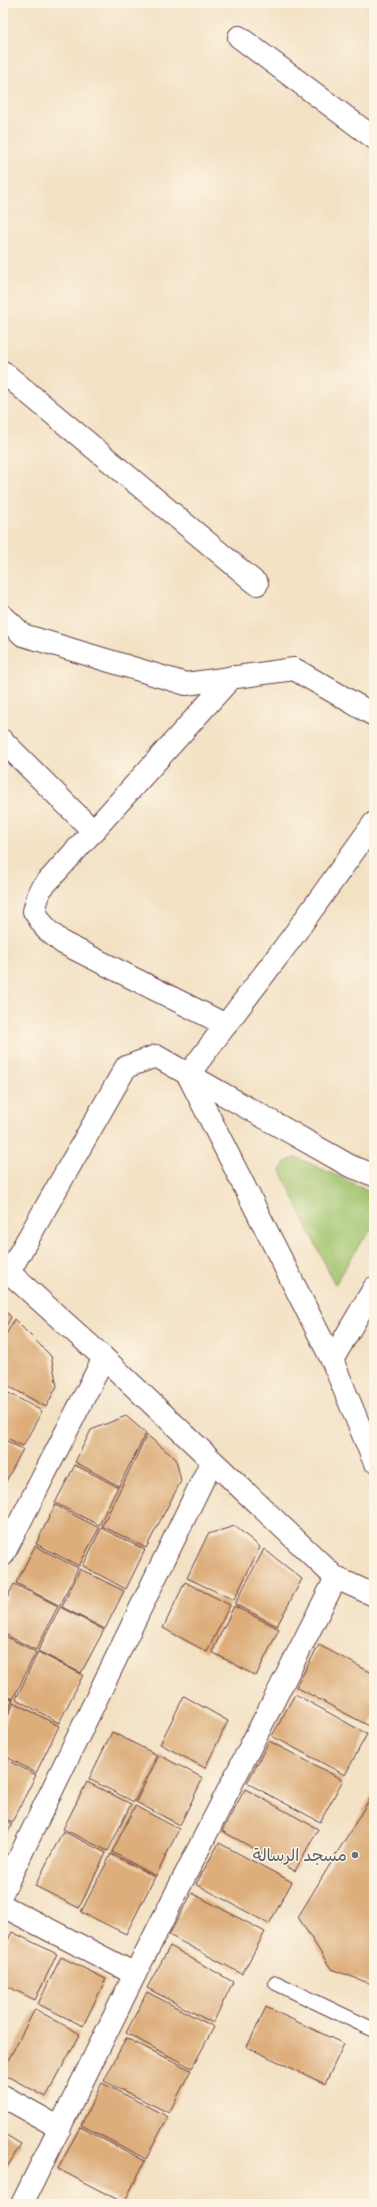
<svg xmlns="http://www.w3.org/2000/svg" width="377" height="2207" font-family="Itim,'Playpen Sans Arabic',sans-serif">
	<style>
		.green { fill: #a2c56f; stroke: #76724d }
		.building { fill: #ddae7c }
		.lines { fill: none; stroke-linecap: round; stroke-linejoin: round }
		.lane-casing { stroke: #633c42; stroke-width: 16 }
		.street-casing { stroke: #633c42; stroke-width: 24 }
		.lane { stroke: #fff; stroke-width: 14 }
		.street { stroke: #fff; stroke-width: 22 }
		.worship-dot { fill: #6b7280; stroke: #fcf5e5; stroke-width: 1.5 }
		.labels { text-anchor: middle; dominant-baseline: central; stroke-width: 3; stroke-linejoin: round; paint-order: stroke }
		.worship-label { font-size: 17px; fill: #5b616d; stroke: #fcf5e5; text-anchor: end }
	</style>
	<rect width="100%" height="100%" fill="#fcf5e5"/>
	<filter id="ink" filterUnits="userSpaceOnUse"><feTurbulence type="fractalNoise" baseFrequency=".025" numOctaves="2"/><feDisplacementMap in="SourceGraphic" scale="8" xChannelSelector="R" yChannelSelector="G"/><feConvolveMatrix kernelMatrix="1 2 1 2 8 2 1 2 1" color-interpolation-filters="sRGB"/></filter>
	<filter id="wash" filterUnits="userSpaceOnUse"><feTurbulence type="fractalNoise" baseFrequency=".012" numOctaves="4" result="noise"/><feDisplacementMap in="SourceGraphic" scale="16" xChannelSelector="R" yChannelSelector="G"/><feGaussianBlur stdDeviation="0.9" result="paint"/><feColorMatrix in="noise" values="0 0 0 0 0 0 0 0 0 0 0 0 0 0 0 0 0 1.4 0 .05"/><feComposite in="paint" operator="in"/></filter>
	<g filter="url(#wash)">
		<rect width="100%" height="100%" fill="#f3e1c4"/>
		<polygon class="green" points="296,1157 374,1193 374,1227 359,1245 335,1285 281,1171 284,1163"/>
		<g id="blocks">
			<g class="building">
				<polygon points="3,1309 11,1317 3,1332"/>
				<polygon points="14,1319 51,1356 57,1386 46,1407 3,1383 3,1341"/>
				<polygon points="3,1390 42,1411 23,1446 3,1436"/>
				<polygon points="126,1416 146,1433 119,1486 75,1462 91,1430"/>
				<polygon points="147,1435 176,1459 181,1481 146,1548 102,1526"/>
				<polygon points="3,1439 23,1449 4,1485 3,1484"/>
				<polygon points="75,1465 118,1487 99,1525 55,1503"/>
				<polygon points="55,1505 99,1528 79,1566 36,1544"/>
				<polygon points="235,1526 260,1547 234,1600 187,1578 208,1534"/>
				<polygon points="101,1528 145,1550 126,1589 83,1566"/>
				<polygon points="35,1546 78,1568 60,1606 16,1583"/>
				<polygon points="264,1549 302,1579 277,1626 235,1604"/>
				<polygon points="80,1569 124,1591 105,1629 62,1607"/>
				<polygon points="185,1582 230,1605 207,1652 163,1628"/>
				<polygon points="14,1584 58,1606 36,1650 3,1633 3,1606"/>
				<polygon points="234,1606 279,1629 256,1676 212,1652"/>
				<polygon points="60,1607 104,1630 81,1673 38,1651"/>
				<polygon points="3,1635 36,1652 13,1699 3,1694"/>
				<polygon points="319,1645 374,1674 374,1716 369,1726 296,1687"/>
				<polygon points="38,1652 83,1675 59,1723 16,1699"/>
				<polygon points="295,1694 367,1734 345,1775 272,1736"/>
				<polygon points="3,1695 13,1700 3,1720"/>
				<polygon points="184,1696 228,1721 205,1768 160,1744"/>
				<polygon points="14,1702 59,1726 36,1773 3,1755 3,1726"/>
				<polygon points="112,1732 157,1755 134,1802 89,1779"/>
				<polygon points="269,1741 343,1780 320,1822 247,1783"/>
				<polygon points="159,1755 203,1778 180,1825 136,1802"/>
				<polygon points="3,1758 36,1775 12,1822 3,1817"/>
				<polygon points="87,1782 131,1804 108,1851 63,1829"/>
				<polygon points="245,1789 318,1829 295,1871 222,1831"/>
				<polygon points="374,1792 374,1985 331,1969 298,1917"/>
				<polygon points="135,1806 179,1829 156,1876 112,1852"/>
				<polygon points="3,1819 12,1824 3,1841"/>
				<polygon points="63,1831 106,1853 79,1908 35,1886"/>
				<polygon points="219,1843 292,1882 269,1924 196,1884"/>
				<polygon points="111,1854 155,1877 126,1934 81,1912"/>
				<polygon points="192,1893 265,1932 242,1974 169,1935"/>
				<polygon points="12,1932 57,1954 35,2000 3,1984 3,1950"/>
				<polygon points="170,1946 233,1982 213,2023 147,1988"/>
				<polygon points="61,1957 106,1979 83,2026 38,2004"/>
				<polygon points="147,1992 214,2027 192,2068 126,2033"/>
				<polygon points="266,2007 344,2044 325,2084 247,2047"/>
				<polygon points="35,2009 80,2034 46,2097 3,2074 3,2070"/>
				<polygon points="126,2038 191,2070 169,2113 104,2081"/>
				<polygon points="102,2083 168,2117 146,2159 81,2125"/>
				<polygon points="80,2127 145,2161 124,2203 58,2169"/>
				<polygon points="3,2133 21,2144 3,2174"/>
			</g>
		</g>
	</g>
	<g filter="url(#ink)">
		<use href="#blocks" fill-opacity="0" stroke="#633c42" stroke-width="1"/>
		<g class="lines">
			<defs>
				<polyline id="lane" points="276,1983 374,2030"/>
				<g id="street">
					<polyline points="239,37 374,138"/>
					<polyline points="3,372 257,584"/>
					<polyline points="3,616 23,635 186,684 294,669 374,715"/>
					<polyline points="3,741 94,832"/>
					<polyline points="374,823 293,936 188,1075 332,1360 374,1461"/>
					<polyline points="226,1025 63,943 46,929 34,911 40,890 232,677"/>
					<polyline points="3,1267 104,1358 336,1578 374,1595"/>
					<polyline points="9,1272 126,1067 156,1056 350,1166 374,1175"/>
					<polyline points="332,1360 374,1288"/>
					<polyline points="3,1555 104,1358"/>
					<polyline points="3,1891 212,1461"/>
					<polyline points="3,1906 135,1974"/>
					<polyline points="3,2096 60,2128"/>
					<polyline points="22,2204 135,1974 336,1578"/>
				</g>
			</defs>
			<use href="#lane" class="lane-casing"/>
			<use href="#street" class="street-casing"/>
			<use href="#lane" class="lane"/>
			<use href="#street" class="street"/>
		</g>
	</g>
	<circle class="worship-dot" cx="355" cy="1855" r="4"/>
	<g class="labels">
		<g class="worship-label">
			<text x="347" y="1855">مسجد الرسالة</text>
		</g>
	</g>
	<rect width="377" height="2207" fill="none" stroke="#fcf5e5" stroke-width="16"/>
</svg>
